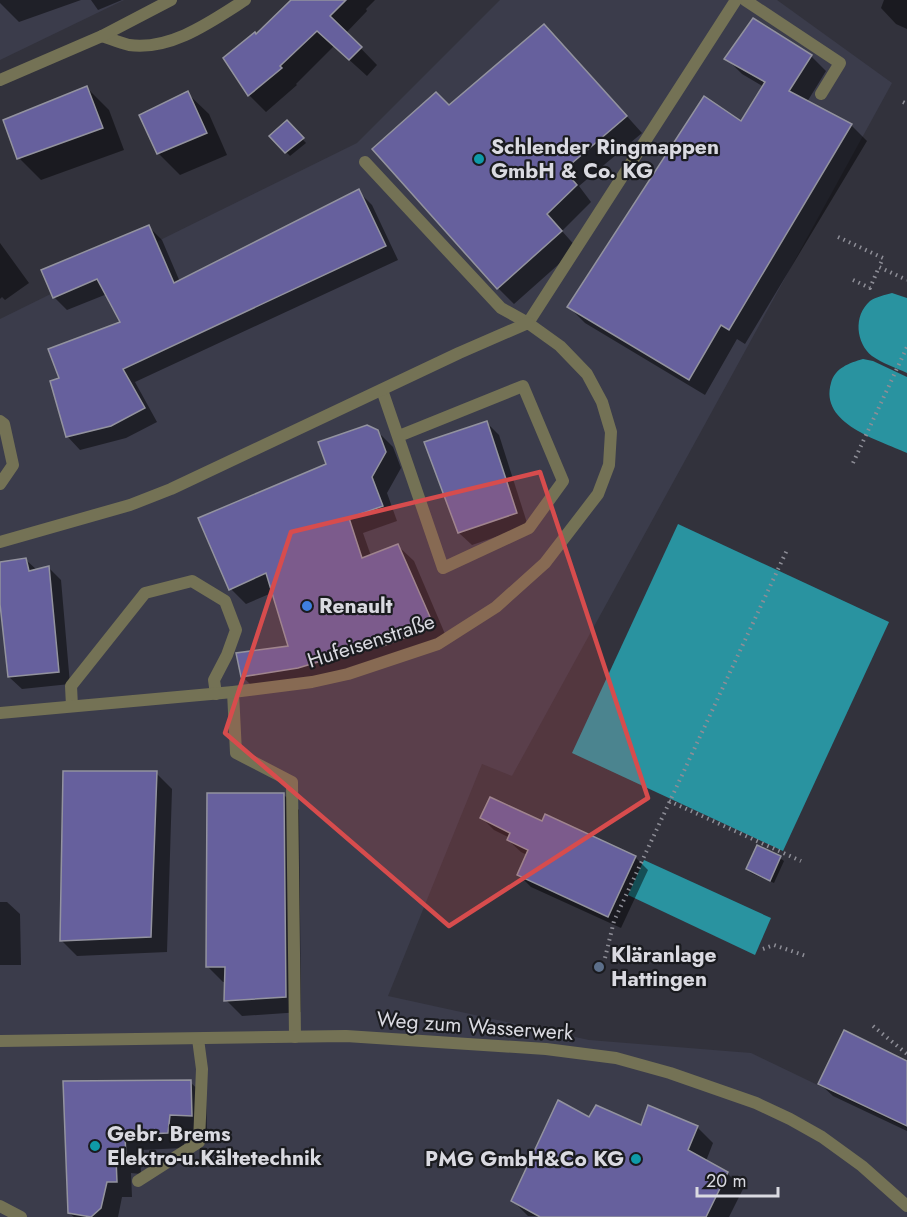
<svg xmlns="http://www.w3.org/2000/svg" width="907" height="1217" font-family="Jost,sans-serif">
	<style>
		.built { fill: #3b3c4b }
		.water { fill: #2993a0 }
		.shadow { fill: #0007 }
		.building { fill: #66609d; stroke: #93939f; stroke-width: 1.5 }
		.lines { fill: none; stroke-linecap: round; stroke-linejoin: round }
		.path { stroke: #8e8e97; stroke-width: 4; stroke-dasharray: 1.5 4.5; stroke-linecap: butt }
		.service { stroke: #747255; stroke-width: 12 }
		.minor { stroke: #747255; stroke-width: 12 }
		.marked { fill: #d74c4d; fill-opacity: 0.2; stroke: #d74c4d; stroke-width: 4.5; stroke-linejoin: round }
		.culture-dot { fill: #0f9aa8; stroke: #1a1b1f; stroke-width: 2 }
		.shop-dot { fill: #3f7fe0; stroke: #1a1b1f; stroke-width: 2 }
		.service-dot { fill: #5c6f8a; stroke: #1a1b1f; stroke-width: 2 }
		.labels { text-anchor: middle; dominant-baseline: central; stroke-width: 4.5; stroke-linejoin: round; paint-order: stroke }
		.poi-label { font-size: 21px; font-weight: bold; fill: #dadae1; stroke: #1a1b1f; text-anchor: start }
		.street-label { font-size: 21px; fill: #dadae1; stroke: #1a1b1f }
	</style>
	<rect width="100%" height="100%" fill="#32323c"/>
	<g class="built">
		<polygon points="0,0 124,0 0,60"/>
		<polygon points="500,0 777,0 892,83 512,776 482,764 388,996 589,1040 751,1053 907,1128 907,1217 0,1217 0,319 357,143"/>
	</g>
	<g class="water">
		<path d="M 892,293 L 907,298 L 907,373 C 896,368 882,363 872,356 C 856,343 853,316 870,301 C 876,297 885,295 892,293 Z"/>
		<path d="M 863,359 L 873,361 L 907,377 L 907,453 C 879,440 819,424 831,383 C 835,368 849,363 863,359 Z"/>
		<polygon points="678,524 889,622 783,851 572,753"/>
		<polygon points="644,860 771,918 755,955 628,895"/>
	</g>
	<g class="shadow">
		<polygon points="0,0 81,0 19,22 0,3"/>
		<polygon points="91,0 122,0 98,10"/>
		<polygon points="293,0 375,0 366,9 367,11 346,33 377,65 367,76 334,46 296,84 297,85 266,112 249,95 225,58 256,36"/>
		<polygon points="884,0 907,0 907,29 896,24 881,8"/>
		<polygon points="560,42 642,133 579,186 591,202 562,231 577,248 514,304 498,288 449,107"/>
		<polygon points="811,56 826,71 807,102 851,125 867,141 745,344 737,339 705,395 585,323 569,307 742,123 764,87 742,74 726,58"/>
		<polygon points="87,88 109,110 124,150 41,180 19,158"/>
		<polygon points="187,93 209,114 227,155 180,175 158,153"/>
		<polygon points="287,122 306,143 290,156 271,136"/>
		<polygon points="358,191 372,205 398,260 135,382 157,422 126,438 80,450 67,436 61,379 122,323 107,294 67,310 54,297 149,227 162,240 180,282"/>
		<polygon points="0,243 29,283 5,300 2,297 0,299"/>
		<polygon points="487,423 499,435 528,526 472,545 459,533 426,443"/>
		<polygon points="377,431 393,447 401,468 387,493 397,521 363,533 371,556 398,546 414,561 448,641 400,661 258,692 242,676 290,647 274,592 246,604 231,589 328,465"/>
		<polygon points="26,560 37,570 48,567 61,580 70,684 22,689 9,677 0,589 0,564"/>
		<polygon points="156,773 172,789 167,952 77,956 61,940"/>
		<polygon points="283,794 299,810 301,1012 242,1016 226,1000 226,982 223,982 207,966"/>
		<polygon points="482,818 635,857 648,870 621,928 531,887 518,874 527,855 521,852 508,840 510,838 494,830"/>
		<polygon points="757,847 780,858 784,861 774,883 751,873 747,869"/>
		<polygon points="0,902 7,902 20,914 21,965 0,965"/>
		<polygon points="907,1062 907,1131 833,1096 820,1084"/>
		<polygon points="65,1082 190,1082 206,1097 207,1131 185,1131 184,1148 140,1150 141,1174 131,1173 132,1197 122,1197 118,1217 74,1217 69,1213"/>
		<polygon points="590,1119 642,1127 697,1127 713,1143 706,1161 727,1173 743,1189 729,1217 528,1216 512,1200"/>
	</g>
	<g class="building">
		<polygon points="291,0 346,0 330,16 362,47 349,60 317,31 280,66 282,68 248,96 223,58 255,32 256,34"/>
		<polygon points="753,18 812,55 789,91 852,124 729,330 721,325 689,380 567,307 704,96 741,121 765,82 724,59"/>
		<polygon points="544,24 627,116 564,170 577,185 547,214 562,231 497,289 372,149 436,92 449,105"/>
		<polygon points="87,86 103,128 17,159 3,120"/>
		<polygon points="188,91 207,133 157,154 139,115"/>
		<polygon points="287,120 304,138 285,153 269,136"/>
		<polygon points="359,189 386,246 123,369 145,408 111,426 66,437 50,381 59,378 48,349 120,322 97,279 53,298 41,270 149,225 174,283"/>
		<polygon points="487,421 517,513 458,533 424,442"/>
		<polygon points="367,425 378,430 386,452 372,477 383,506 349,518 362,558 398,544 434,626 383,646 382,643 298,668 241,677 236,653 288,646 266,573 229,590 198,518 326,464 318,442"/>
		<polygon points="26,558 29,571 49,566 59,672 8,677 0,604 0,562"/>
		<polygon points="63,771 157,771 151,937 60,941"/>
		<polygon points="207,793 284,793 286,997 224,1001 225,967 206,967"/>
		<polygon points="490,797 542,821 545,814 636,856 608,917 517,875 528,850 507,840 510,833 480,818"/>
		<polygon points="757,845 781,856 770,881 746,869"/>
		<polygon points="844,1030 907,1061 907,1126 818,1084"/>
		<polygon points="191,1080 192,1116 170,1115 168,1133 125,1135 126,1158 116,1158 117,1182 107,1182 101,1208 91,1217 68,1213 63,1081"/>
		<polygon points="558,1100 589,1117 596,1105 641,1125 648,1105 698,1126 688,1150 728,1172 706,1217 540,1217 511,1201"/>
	</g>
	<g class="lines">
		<g class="path">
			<polyline points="903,102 907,104"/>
			<polyline points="838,237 883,258 879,267 907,280"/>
			<polyline points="853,280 870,288 879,267"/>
			<polyline points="853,463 907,347"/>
			<polyline points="669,801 801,861"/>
			<polyline points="763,949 774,945 806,956"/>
			<polyline points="605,958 614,921 787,550"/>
			<polyline points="873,1026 907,1054"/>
		</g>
		<g class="service">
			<polyline points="745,0 840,63 821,94"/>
			<path d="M 102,36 C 111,39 120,43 129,45 C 171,51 212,21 245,0"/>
			<polyline points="365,162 501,308 528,323 736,0"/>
			<polyline points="382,390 443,568 529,528 563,481 523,386 399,436"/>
			<polyline points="0,421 4,424 13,465 0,484"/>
			<polyline points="233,692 236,753 292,782 295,1037"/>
			<polyline points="72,706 71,686 145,593 192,581 225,601 236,630 227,655 214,680 216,694"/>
			<polyline points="138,1181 199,1142 202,1069 198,1039"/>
			<polyline points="0,1206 21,1217"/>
		</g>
		<g class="minor">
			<polyline points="0,80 102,36 171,0"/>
			<polyline points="0,542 130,505 171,489 459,353 528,323 560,346 587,374 602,402 611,432 609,465 598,494 545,563 496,607 438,644 348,674 312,682 233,692 0,713"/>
			<polyline points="0,1041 346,1036 546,1049 616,1058 670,1073 756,1103 790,1119 822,1137 862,1166 907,1206"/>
		</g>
	</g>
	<path class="marked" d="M 540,472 L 648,798 L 449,926 L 225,733 L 291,532 Z"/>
	<g class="culture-dot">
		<circle cx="479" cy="159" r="6"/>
		<circle cx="95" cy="1146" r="6"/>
		<circle cx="636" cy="1159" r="6"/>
	</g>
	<circle class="shop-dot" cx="307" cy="606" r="6"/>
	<circle class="service-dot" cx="599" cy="967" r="6"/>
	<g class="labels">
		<g class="poi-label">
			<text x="491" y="147">Schlender Ringmappen<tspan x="491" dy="24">GmbH &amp; Co. KG</tspan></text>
			<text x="319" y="606">Renault</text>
			<text x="611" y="955">Kläranlage<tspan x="611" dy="24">Hattingen</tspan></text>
			<text x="107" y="1134">Gebr. Brems<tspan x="107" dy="24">Elektro-u.Kältetechnik</tspan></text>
			<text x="624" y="1159" text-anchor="end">PMG GmbH&amp;Co KG</text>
		</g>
		<g class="street-label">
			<text transform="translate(371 641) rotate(-18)">Hufeisenstraße</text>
			<text transform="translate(475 1026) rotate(4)">Weg zum Wasserwerk</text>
		</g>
	</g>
	<path d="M697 1187v9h81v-9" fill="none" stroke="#dadae1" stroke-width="3"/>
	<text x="706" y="1187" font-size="18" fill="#dadae1" stroke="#1a1b1f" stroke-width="4.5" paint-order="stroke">20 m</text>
</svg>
